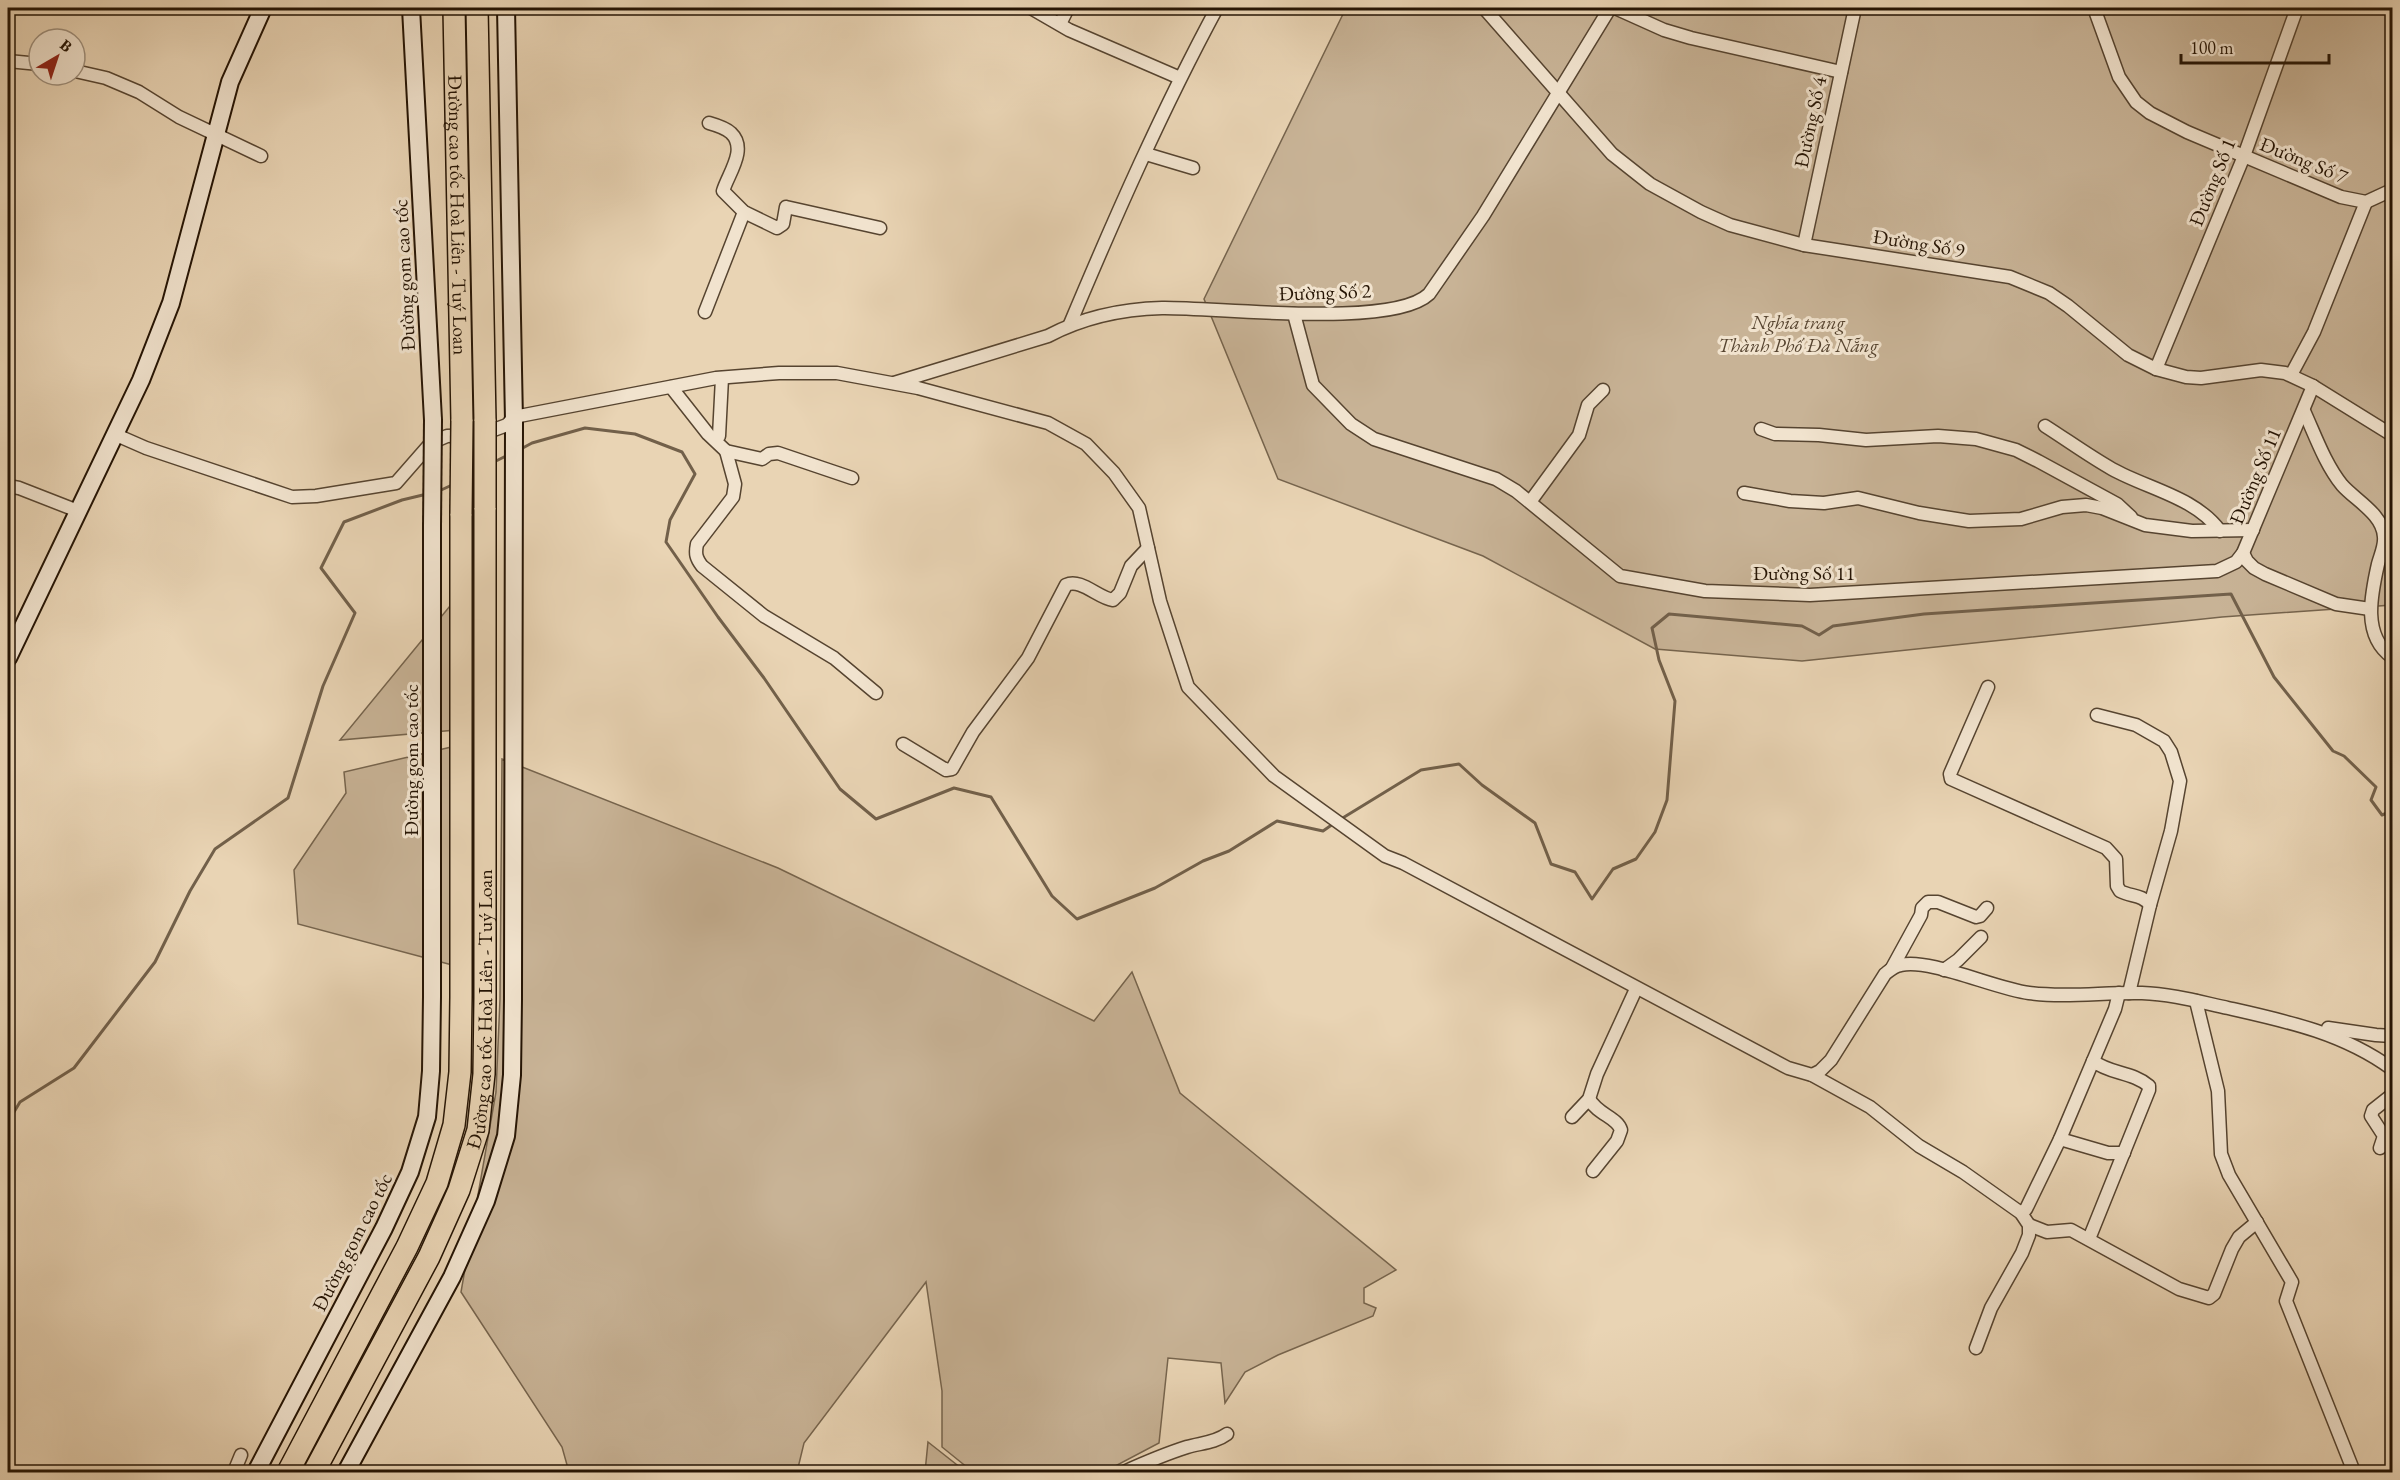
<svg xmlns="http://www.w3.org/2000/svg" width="2400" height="1480" font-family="'EB Garamond',serif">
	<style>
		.green { fill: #c8b396; stroke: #76644d; stroke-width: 1.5 }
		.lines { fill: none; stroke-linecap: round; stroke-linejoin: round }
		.stream { stroke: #72604a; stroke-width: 3 }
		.street-casing { stroke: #564430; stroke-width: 15 }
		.secondary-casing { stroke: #251404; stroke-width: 20 }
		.highway-casing { stroke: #251404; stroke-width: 24 }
		.street { stroke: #f1e3ce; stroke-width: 12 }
		.secondary { stroke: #f1e3ce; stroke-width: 16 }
		.highway { stroke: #e9d4b4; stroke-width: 21 }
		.secondary-bridge-casing { stroke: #251404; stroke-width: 20; stroke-linecap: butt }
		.highway-bridge-casing { stroke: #251404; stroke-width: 24; stroke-linecap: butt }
		.secondary-bridge { stroke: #f1e3ce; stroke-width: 16 }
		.highway-bridge { stroke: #e9d4b4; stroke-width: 21 }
		.labels { text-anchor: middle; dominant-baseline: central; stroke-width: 6; stroke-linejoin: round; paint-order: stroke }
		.street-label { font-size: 20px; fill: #251404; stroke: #f1e3ce }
		.park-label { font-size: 20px; font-style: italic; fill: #564430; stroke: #f1e3ce }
	</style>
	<rect width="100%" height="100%" fill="#e9d4b4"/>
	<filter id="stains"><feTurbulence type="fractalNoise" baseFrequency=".00333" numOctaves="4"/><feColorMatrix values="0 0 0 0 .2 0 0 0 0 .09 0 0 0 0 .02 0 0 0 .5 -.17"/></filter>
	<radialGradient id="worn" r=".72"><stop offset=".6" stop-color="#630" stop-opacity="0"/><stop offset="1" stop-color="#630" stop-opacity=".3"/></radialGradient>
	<g class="green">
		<polygon points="1346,8 2392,8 2392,605 2222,617 1802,661 1655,649 1483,556 1278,479 1204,299"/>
		<polygon points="450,606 456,730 340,740"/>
		<polygon points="460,745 456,966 298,924 294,870 346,793 344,772"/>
		<polygon points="502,759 778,868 1094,1021 1132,972 1180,1093 1396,1270 1364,1288 1364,1303 1376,1308 1373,1316 1278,1355 1245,1372 1225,1403 1221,1363 1168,1358 1159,1443 1104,1472 973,1472 942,1447 942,1391 926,1282 804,1443 797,1472 569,1472 562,1447 461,1292 496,1092 500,999"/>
		<polygon points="928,1442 966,1472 925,1472"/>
	</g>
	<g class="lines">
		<g class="stream">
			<polyline points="519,450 532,443 585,428 635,434 682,452 695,474 670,520 666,542 718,617 764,678 840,789 876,819 954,788 991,797 1052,896 1077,919 1155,888 1203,861 1229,851 1277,821 1323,831 1333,824"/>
			<polyline points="492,463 508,455"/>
			<polyline points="439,491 452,485"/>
			<polyline points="1341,819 1421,770 1459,764 1482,785 1535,823 1551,864 1575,872 1592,899 1613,869 1636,859 1655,832 1667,800 1675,701 1659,660 1652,628 1669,614 1802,626 1819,635 1833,626 1924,614 2231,594 2274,677 2333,751 2344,756 2376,787 2371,800 2382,815 2392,811"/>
			<polyline points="8,1122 20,1102 74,1068 155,962 190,891 215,849 288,798 323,686 355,613 321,568 344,522 402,500 427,494"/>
		</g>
		<defs>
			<g id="street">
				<polyline points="1031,8 1069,30 1180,78"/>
				<polyline points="1484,8 1612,154 1650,184 1701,212 1730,225 1804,245 2010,277 2049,293 2068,306 2128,355 2156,369 2186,377 2201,378 2261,370 2285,373 2313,386 2392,435"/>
				<polyline points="1615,8 1664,30 1691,38 1841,72"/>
				<polyline points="2094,8 2119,77 2136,102 2150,113 2187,132 2341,197 2366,202 2392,190"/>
				<polyline points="1060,24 1068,8"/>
				<polyline points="8,61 39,64"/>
				<polyline points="75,71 106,78 139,92 179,117 261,156"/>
				<path d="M 709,123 C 716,125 726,128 731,133 C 748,149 728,174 723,191 L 744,212 L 777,228 L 783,224 L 786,207 L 880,228"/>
				<polyline points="1146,154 1193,168"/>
				<polyline points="1804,245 1855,8"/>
				<polyline points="705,312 744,212"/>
				<polyline points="1294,314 1313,385 1351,424 1374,439 1496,479 1516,491 1620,576 1705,591 1810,595 2217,571 2236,562 2243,553 2313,386"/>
				<path d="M 1070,324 C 1115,217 1162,110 1217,8"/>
				<polyline points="2156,369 2244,156 2297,8"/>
				<polyline points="2291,375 2314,332 2366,202"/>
				<path d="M 894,383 L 1048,336 C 1082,318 1123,309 1162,308 C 1217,307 1392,329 1429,294 L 1483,216 L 1610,8"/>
				<polyline points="671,387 708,434 726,451 762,459 769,454 778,453 852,478"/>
				<path d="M 2304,411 C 2315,435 2325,464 2342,485 C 2355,500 2383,514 2384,537 C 2385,546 2380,556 2378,564 C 2371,595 2362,636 2392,657"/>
				<path d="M 2045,426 C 2067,440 2089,456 2112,469 C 2148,489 2195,497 2220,531"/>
				<polyline points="1761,429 1775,434 1819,435 1866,440 1938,436 1976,439 2016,450 2038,461 2117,504 2131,517"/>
				<polyline points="114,434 146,448 292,497 316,496 396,483 431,443 447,436 480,435 507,425 514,417 716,378 779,373 837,373 918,388 1048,423 1086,444 1114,473 1139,508 1160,601 1188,687 1274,776 1385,856 1403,863 1788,1068 1812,1075 1870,1107 1919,1146 1963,1172 2021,1213 2029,1225 2029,1235 2022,1253 1991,1308 1976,1348"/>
				<polyline points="719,436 722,378"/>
				<path d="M 726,451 L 735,484 L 733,497 L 697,544 C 695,554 696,558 702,566 L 764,616 L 834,658 L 876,693"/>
				<polyline points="8,486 19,488 78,511"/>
				<polyline points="1744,493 1790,501 1824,503 1858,498 1919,513 1969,521 2021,519 2062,507 2086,505 2102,508 2145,525 2192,531 2253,530"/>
				<polyline points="1530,502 1579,435 1588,405 1603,390"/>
				<polyline points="2243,553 2247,561 2254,568 2265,574 2336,604 2370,609"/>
				<path d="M 1988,687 L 1950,774 L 1951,779 L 2106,848 L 2116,859 L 2117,886 L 2120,891 C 2131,897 2142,894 2150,905"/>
				<polyline points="2097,715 2136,725 2164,741 2171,752 2180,781 2171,831 2150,905 2129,993"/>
				<path d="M 903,744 L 946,770 L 952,769 L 973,732 L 1028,658 L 1066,585 C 1081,578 1098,598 1113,600 L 1120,593 L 1131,566 L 1148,548"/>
				<polyline points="1892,968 1921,915 1922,908 1928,902 1938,902 1976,917 1980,916 1987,908"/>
				<polyline points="1944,970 1958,960 1981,937"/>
				<polyline points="2196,1001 2218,1091 2221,1154 2229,1175 2292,1282 2286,1301 2354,1472"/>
				<polyline points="2328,1028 2376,1035 2392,1036"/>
				<path d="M 1812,1075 L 1820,1071 L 1831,1060 L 1885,974 C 1890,970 1894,966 1901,965 C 1929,958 1996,989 2029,993 C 2066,998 2105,992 2142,993 C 2171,994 2200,1002 2228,1008 C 2286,1021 2343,1033 2392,1069"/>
				<path d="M 1589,1099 C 1598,1115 1617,1117 1621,1130 L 1617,1141 L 1593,1171"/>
				<polyline points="1572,1117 1589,1099 1597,1074 1636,989"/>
				<polyline points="2060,1139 2108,1153 2124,1153"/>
				<polyline points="2380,1148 2384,1136 2371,1116 2373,1110 2392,1095"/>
				<polyline points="2021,1213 2026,1209 2060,1139 2115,1009 2119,993"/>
				<polyline points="2029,1225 2047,1232 2071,1230 2179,1289 2209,1298 2214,1294 2232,1249 2239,1237 2257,1222"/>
				<path d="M 2089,1239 L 2149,1090 L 2149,1086 C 2133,1072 2110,1074 2093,1061"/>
				<polyline points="234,1472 241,1455"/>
				<path d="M 1124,1472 C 1144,1463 1165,1454 1187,1447 C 1200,1443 1215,1443 1227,1434"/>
			</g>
			<g id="secondary">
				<polyline points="411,8 433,420"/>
				<polyline points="8,658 141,380 171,303 230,82 263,8"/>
				<polyline points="256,1472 384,1228 410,1172 427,1117 431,1071 432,997 432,526"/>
				<polyline points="346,1472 452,1277 486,1201 506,1136 512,1075 513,999 514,421 506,8"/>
			</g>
			<g id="highway">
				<path id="s1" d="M 454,8 L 462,421"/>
				<polyline points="477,8 485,421"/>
				<polyline points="288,1472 407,1247 437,1183 454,1125 460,1072 461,997 461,514"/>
				<path id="s2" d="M 314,1472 L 429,1257 L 459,1190 L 478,1130 L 484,1074 L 485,998 L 485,508"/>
			</g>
		</defs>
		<use href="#street" class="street-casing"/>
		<use href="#secondary" class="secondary-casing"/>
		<use href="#highway" class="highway-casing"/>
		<use href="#street" class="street"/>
		<use href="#secondary" class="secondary"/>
		<use href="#highway" class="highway"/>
		<defs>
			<polyline id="secondary-bridge" points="432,526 433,420"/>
			<g id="highway-bridge">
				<polyline points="485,508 485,421"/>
				<polyline points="461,514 462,421"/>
			</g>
		</defs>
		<use href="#secondary-bridge" class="secondary-bridge-casing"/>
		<use href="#highway-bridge" class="highway-bridge-casing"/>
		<use href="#secondary-bridge" class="secondary-bridge"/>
		<use href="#highway-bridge" class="highway-bridge"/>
	</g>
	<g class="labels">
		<g class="street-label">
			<text transform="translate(1810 122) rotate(-78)">Đường Số 4</text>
			<text transform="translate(2304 160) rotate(22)">Đường Số 7</text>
			<text transform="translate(2212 182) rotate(-68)">Đường Số 1</text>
			<text stroke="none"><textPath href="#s1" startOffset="207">Đường cao tốc Hoà Liên - Tuý Loan</textPath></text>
			<text transform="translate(1919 243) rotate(9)">Đường Số 9</text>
			<text transform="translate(404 275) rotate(-93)">Đường gom cao tốc</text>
			<text transform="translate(1325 292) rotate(-2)">Đường Số 2</text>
			<text transform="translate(2255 476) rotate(-67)">Đường Số 11</text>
			<text x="1804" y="573">Đường Số 11</text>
			<text transform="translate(411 760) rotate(-90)">Đường gom cao tốc</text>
			<text stroke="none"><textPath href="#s2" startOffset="501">Đường cao tốc Hoà Liên - Tuý Loan</textPath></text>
			<text transform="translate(352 1242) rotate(-63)">Đường gom cao tốc</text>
		</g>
		<g class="park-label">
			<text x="1798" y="322">Nghĩa trang<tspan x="1798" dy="23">Thành Phố Đà Nẵng</tspan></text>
		</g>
	</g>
	<rect width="2400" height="1480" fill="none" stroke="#e9d4b4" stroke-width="30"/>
	<rect x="9" y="9" width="2382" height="1462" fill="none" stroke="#251404" stroke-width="3"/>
	<rect x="15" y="15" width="2370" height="1450" fill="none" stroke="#251404" stroke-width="1.5"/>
	<g transform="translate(57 57) rotate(39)"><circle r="28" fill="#f1e3ce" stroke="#9f907d" stroke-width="1.5"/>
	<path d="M0-4.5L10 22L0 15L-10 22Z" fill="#8f2418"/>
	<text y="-9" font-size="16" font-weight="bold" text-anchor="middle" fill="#251404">B</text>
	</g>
	<path d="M2181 54v9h148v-9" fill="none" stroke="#251404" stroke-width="3"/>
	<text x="2190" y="54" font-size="18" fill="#251404" stroke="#f1e3ce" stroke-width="4.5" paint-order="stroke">100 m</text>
	<rect width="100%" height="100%" filter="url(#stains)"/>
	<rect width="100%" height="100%" fill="url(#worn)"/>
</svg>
